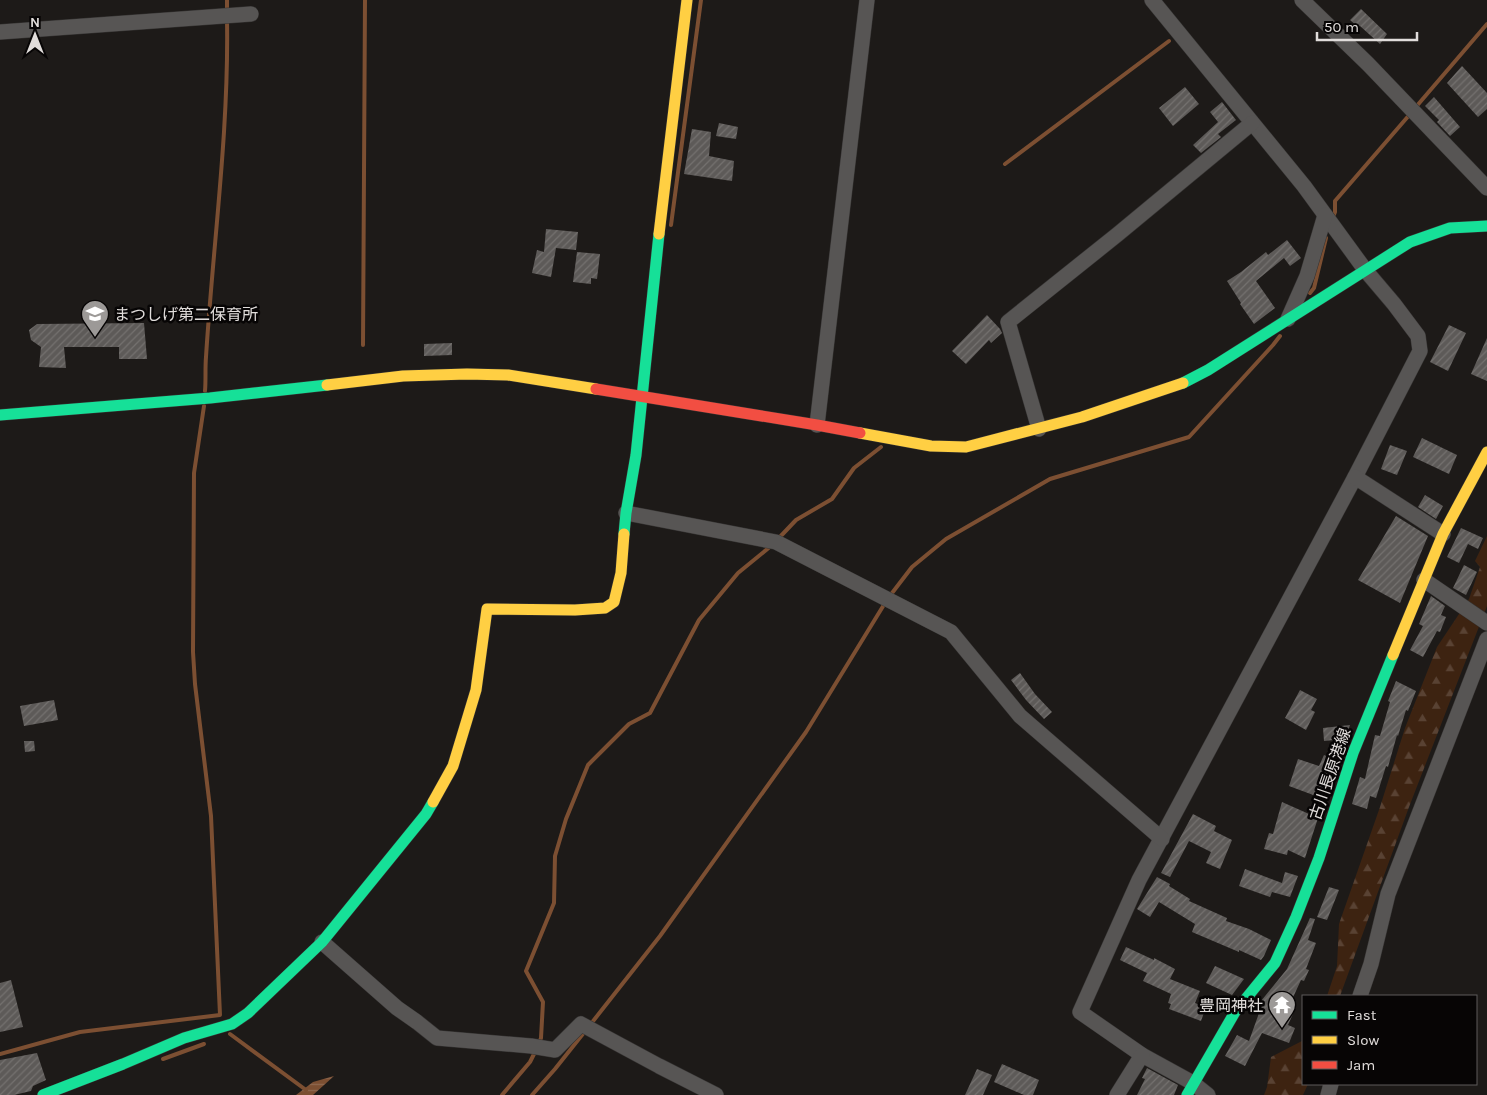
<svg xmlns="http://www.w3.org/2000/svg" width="1487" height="1095" font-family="Karla,'Noto Sans JP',sans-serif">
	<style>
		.forest { fill: url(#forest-firs) }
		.water { fill: url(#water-rules) }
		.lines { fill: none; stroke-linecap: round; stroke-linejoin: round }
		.stream { stroke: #7c4f32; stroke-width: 4 }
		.building { fill: url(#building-hatch) }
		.street-casing { stroke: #363433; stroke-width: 16 }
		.fast-casing { stroke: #363433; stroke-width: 12 }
		.slow-casing { stroke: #363433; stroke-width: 12 }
		.jam-casing { stroke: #363433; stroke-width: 12 }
		.street { stroke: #575554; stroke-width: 15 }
		.fast { stroke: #16e098; stroke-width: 11 }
		.slow { stroke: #ffcf43; stroke-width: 11 }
		.jam { stroke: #f24e42; stroke-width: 11 }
		.labels { text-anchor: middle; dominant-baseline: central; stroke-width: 5; stroke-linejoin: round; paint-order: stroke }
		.poi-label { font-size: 16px; fill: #e1dddb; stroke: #070505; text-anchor: start }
		.street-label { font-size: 16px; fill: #e1dddb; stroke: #070505 }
	</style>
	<defs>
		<pattern id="forest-firs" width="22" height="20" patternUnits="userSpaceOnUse" patternTransform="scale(1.25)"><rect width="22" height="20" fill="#3d2311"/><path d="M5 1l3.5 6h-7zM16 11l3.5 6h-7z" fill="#594233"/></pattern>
		<pattern id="water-rules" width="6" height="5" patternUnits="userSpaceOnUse" patternTransform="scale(1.25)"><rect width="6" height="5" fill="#7c4f32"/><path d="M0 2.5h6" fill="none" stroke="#8e684f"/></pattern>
		<pattern id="building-hatch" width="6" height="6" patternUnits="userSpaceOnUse" patternTransform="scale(1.25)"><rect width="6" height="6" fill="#5d5a58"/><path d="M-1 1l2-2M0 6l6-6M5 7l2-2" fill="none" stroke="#74716f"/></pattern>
	</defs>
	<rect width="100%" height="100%" fill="#1d1a18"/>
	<g class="forest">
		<polygon points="1487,536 1487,606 1409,807 1340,996 1327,996 1337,966 1339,924 1380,807 1405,728 1437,647 1469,599 1480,567 1475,561"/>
		<polygon points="1302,1041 1303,1042 1303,1084 1308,1084 1303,1095 1264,1095 1267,1087 1271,1057"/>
	</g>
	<polygon class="water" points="334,1076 313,1095 296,1095 313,1082"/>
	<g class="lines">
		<g class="stream">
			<polyline points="227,0 227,12"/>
			<polyline points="1415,108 1487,24"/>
			<polyline points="1005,164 1169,41"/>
			<polyline points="1333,217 1335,212 1335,201 1411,113"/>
			<polyline points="671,225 701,0"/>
			<polyline points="1310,293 1314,288 1326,238"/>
			<polyline points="363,345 365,0"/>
			<path d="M 205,391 C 206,380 205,368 206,357 C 213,244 229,132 227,19"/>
			<polyline points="778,539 796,520 832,499 854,468 881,447"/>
			<polyline points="889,597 912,567 946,539 1050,479 1189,437 1273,345 1280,336"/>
			<polyline points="590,1025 660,936 806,732 885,603"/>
			<polyline points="230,1034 306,1090"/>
			<polyline points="539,1043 541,1038 543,1002 526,971 554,903 555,856 566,819 588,765 629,724 650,713 699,620 738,573 771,546"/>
			<polyline points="0,1054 80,1032 220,1015 211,816 195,684 193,652 194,473 204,406"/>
			<polyline points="163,1059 204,1044"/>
			<polyline points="502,1095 530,1062 536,1050"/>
			<polyline points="532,1095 555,1069 586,1030"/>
		</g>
	</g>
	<g class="building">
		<polygon points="1361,9 1387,34 1380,44 1360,26 1358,27 1350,20"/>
		<polygon points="1462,66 1487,93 1487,109 1478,117 1447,83"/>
		<polygon points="1185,87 1199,104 1173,126 1159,108"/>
		<polygon points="1434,97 1460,127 1450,136 1437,122 1439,120 1425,106"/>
		<polygon points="1222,102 1236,120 1218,134 1221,137 1201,153 1193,145 1218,122 1210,112"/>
		<polygon points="719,123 738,127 736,139 716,136"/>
		<polygon points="692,129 711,132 709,156 734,161 732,181 684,174"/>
		<polygon points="546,229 578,232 576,250 556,248 551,277 532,273 537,250 544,252"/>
		<polygon points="1287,240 1301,258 1290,266 1284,258 1256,281 1275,308 1254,324 1240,304 1241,303 1227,281 1241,272 1266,252 1268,255"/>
		<polygon points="577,252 600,254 597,279 591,278 591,284 573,282"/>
		<polygon points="987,315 1000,329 1002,333 991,343 989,340 966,364 952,351"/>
		<polygon points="144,323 147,359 119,359 119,347 64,347 66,368 39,367 41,347 31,340 29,330 37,324"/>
		<polygon points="1449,325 1466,333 1448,371 1430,362"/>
		<polygon points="1487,338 1487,381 1471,374"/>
		<polygon points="452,343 452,355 424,356 424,344"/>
		<polygon points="1422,438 1457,455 1449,474 1413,457"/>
		<polygon points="1390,445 1407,451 1397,475 1381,469"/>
		<polygon points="1425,495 1443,506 1436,519 1418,507"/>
		<polygon points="1396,516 1428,536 1400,603 1358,580"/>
		<polygon points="1461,528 1483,538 1478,549 1468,544 1459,563 1447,557"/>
		<polygon points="1464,565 1477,572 1466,595 1453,588"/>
		<polygon points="1431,596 1445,606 1441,615 1446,617 1440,632 1437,631 1423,657 1410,650 1423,626 1419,624"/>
		<polygon points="1020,673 1035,694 1052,712 1044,719 1026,700 1011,680"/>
		<polygon points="1396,681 1416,691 1408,711 1406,710 1398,736 1397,735 1388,767 1386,766 1376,798 1370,796 1367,809 1352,804 1360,777 1365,779 1375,735 1380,736 1390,702 1388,701"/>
		<polygon points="1300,690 1317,699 1311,710 1315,712 1306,730 1285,718"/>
		<polygon points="54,700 58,720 24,726 20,706"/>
		<polygon points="1350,725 1345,739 1324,741 1323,728"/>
		<polygon points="24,741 34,741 35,751 25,752"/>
		<polygon points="1324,755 1337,761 1324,799 1289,786 1298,759 1319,766"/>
		<polygon points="1282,802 1318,818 1305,858 1288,850 1287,855 1264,849 1269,833 1273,834"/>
		<polygon points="1193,814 1216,826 1214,831 1232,840 1220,869 1206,863 1211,852 1189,841 1170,877 1161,873"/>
		<polygon points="1245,869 1282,883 1285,872 1298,876 1290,897 1272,892 1270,897 1239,886"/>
		<polygon points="1157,877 1170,884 1169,886 1190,899 1189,901 1227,918 1226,921 1249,929 1271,940 1264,956 1261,960 1239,950 1239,952 1192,932 1195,924 1159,902 1150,917 1137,909"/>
		<polygon points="1329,887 1339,890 1327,920 1317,917"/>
		<polygon points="1310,918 1315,919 1308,940 1316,943 1306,969 1309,970 1304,981 1301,980 1290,1004 1296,1007 1288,1025 1295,1028 1289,1043 1262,1033 1245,1066 1225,1056 1237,1035 1249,1041 1263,1002 1261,1001 1287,969"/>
		<polygon points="1126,947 1154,960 1154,958 1175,969 1170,979 1200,991 1195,1003 1206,1007 1201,1021 1169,1009 1171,1004 1168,1003 1171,994 1143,981 1147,973 1120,960"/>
		<polygon points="1215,966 1244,979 1232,995 1206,983"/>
		<polygon points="11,980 23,1027 0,1032 0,983"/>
		<polygon points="37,1053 46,1080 33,1086 31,1091 14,1095 0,1095 0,1060"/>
		<polygon points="1002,1064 1039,1080 1033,1095 1024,1095 994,1082"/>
		<polygon points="1147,1068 1178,1085 1174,1095 1137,1095 1145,1079 1142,1078"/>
		<polygon points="977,1069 992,1075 983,1095 965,1095"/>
	</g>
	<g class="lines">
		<defs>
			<g id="street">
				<polyline points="1152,0 1304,186 1366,271 1394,304 1418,336 1420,351 1355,477 1139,880 1080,1012 1142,1055 1193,1083 1208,1095"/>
				<polyline points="1302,0 1368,64 1487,188"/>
				<polyline points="0,32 251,14"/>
				<polyline points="1288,319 1307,276 1325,215"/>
				<polyline points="817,425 867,0"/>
				<polyline points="1039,429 1008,322 1118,234 1252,123"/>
				<polyline points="1355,477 1443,534"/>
				<polyline points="626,513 776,542 951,632 1020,716 1162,839"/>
				<polyline points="1424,580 1487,623"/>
				<polyline points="322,942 397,1008 417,1022 437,1038 531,1046 555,1050 581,1024 659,1066 716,1095"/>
				<polyline points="1360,996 1371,964 1388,894 1487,639"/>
				<polyline points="1117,1095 1142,1055"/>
				<polyline points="1328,1095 1331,1084"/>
			</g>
			<g id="fast">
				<polyline points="1183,383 1208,370 1410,242 1450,228 1487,226"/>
				<polyline points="0,415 210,398 327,385"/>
				<polyline points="624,534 626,513 636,455 659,234"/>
				<polyline points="43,1095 123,1064 184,1038 232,1024 248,1013 322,942 426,814 433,802"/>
				<polyline points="1187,1095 1235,1012 1275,963 1296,917 1319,858 1353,753 1393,655"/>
			</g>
			<g id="slow">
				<polyline points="659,234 687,0"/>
				<polyline points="327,385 403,376 467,374 508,375 596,389"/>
				<polyline points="860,433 931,446 966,447 1082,417 1183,383"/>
				<polyline points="1393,655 1443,534 1487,452"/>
				<polyline points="433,802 453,766 476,690 487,609 575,610 605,608 614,602 621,573 624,534"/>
			</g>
			<polyline id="jam" points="596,389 817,425 860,433"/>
		</defs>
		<use href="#street" class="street-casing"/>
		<use href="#fast" class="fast-casing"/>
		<use href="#slow" class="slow-casing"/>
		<use href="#jam" class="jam-casing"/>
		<use href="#street" class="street"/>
		<use href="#fast" class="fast"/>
		<use href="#slow" class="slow"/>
		<use href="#jam" class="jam"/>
	</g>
	<defs>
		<symbol id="school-pin" viewBox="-11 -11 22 30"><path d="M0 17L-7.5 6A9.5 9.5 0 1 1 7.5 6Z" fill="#9c9997" stroke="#070505"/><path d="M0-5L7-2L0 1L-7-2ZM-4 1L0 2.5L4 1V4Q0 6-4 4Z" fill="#fff"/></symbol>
		<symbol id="temple-pin" viewBox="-11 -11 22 30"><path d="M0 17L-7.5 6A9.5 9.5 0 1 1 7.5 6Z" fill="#9c9997" stroke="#070505"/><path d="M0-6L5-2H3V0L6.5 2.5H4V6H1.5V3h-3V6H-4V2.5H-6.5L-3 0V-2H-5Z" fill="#fff"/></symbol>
	</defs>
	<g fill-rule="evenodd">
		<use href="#school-pin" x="79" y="298" width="32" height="43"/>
		<use href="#temple-pin" x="1266" y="989" width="32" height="43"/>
	</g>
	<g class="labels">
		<g class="poi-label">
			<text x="114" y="314">まつしげ第二保育所</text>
			<text x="1263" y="1005" text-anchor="end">豊岡神社</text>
		</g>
		<g class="street-label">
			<text transform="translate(1330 774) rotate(-71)">古川長原港線</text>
		</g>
	</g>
	<rect x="1302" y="995" width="175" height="90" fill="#070505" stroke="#5e5b5b"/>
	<rect x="1312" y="1011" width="25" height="8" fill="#16e098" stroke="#5e5b5b"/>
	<text x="1347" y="1020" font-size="15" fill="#e1dddb">Fast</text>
	<rect x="1312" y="1036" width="25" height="8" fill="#ffcf43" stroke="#5e5b5b"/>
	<text x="1347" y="1045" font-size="15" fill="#e1dddb">Slow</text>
	<rect x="1312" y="1061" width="25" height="8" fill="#f24e42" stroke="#5e5b5b"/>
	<text x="1347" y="1070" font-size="15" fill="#e1dddb">Jam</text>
	<g transform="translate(35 35)" stroke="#070505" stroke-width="4" paint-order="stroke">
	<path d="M0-4L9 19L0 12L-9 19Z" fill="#e1dddb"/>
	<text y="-8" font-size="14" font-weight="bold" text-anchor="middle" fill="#e1dddb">N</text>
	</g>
	<path d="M1317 32v8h100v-8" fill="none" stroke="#e1dddb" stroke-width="2.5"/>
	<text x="1324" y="32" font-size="15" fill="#e1dddb" stroke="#070505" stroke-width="4" paint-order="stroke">50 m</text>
</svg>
